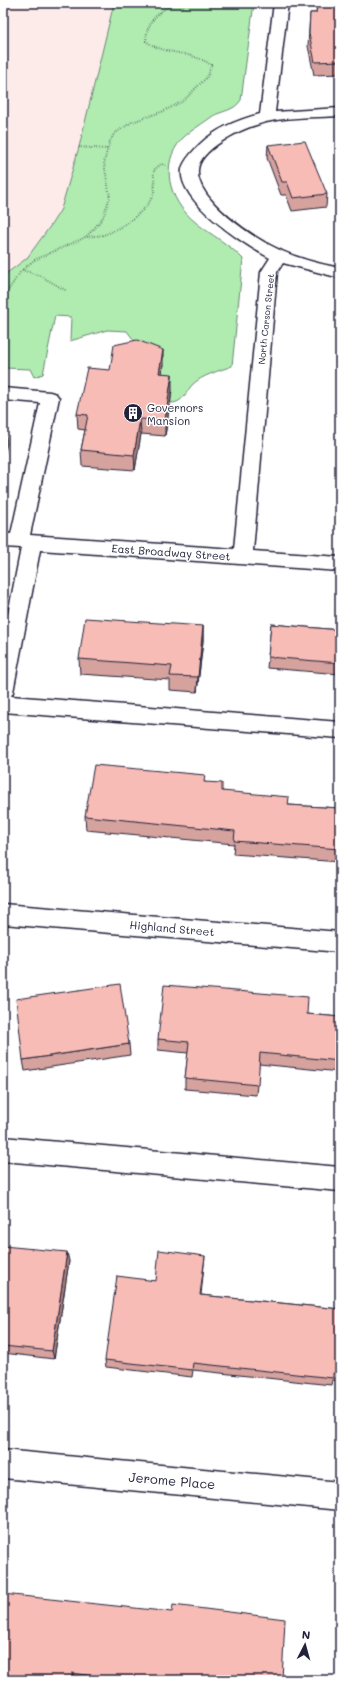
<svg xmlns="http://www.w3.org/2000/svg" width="343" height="1683" font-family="Mali,sans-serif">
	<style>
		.built { fill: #fdebe9 }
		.green { fill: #b0ebb0; stroke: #698676 }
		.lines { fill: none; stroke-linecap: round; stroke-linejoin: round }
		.minor-casing { stroke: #22223b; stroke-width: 3 }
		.path { stroke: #22223b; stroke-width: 2; stroke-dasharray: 0.5 2; stroke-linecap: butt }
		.minor { fill: #fff; fill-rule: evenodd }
		.wall { fill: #d5a29d; stroke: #22223b }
		.shaded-wall { fill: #ae847f; stroke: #22223b }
		.building { fill: #f8bcb6; stroke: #22223b }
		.labels { text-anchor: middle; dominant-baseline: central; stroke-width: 3; stroke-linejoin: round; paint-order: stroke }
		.far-street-label { font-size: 9px; fill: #22223b; stroke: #fff }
		.poi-label { font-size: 11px; fill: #22223b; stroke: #fff; text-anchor: start }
		.street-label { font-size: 11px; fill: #22223b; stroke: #fff }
		.near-street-label { font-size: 13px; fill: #22223b; stroke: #fff }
	</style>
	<rect width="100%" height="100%" fill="#fff"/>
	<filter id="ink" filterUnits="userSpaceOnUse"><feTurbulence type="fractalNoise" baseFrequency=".025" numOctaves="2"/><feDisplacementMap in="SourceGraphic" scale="8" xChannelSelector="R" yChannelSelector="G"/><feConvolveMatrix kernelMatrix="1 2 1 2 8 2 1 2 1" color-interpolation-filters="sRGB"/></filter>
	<g filter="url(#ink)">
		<polygon class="built" points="3,3 114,3 79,147 61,209 51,225 27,258 3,276"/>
		<path class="green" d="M 114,3 L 254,3 L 241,100 C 234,111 224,110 213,116 C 205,121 198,127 190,132 C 162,152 164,188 185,212 C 200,230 227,241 243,259 L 232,366 C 219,371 202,375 192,385 C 185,393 183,403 171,403 L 171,390 L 127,331 L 107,330 L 70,341 L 71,317 L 55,316 L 43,374 L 34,377 L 30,369 L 3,368 L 3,276 L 27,258 L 51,225 L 61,209 L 79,147 Z"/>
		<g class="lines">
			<defs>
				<g id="minor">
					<path d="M 274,3 L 288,3 L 275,112 L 340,108 L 340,116 C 313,118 282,116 256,125 C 239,130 199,150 198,170 C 195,200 257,241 282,251 C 300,259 320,264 340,268 L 340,278 L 283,263 L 277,272 L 253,551 L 340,557 L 340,571 L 40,550 L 13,692 L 11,696 L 340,722 L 340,738 L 3,712 L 3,640 L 21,548 L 3,547 L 3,533 L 11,534 L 40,403 L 3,400 L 3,388 L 50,392 L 56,394 L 59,398 L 30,535 L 234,549 L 261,272 L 270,258 C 245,245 177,201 182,169 C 184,160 194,150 200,144 C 217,128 237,120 260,114 Z"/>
					<polygon points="3,904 340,932 340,952 3,924"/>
					<polygon points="3,1137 340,1167 340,1191 3,1161"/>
					<polygon points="3,1450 340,1482 340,1510 3,1478"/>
				</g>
			</defs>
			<use href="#minor" class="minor-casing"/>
			<g class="path">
				<polyline points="79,147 107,149"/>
				<path d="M 87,237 C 92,236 98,236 103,235 C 119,230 150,210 154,192 C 156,185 153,177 154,170 L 161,164 L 166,165"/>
				<polyline points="22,270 41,276 67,291"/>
				<path d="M 3,298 L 21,271 L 34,260 L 84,238 L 94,229 L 103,217 L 110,197 L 104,163 L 109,143 L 114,134 L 132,122 L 164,111 L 183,101 L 208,76 L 211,65 C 191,50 165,56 146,41 C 147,21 158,11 176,3"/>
			</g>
			<use href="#minor" class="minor"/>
		</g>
		<g class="wall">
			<polygon points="317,5 340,6 340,74 314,75 308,46 310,13 316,13"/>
			<polygon points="268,145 327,194 326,207 292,211 286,195 281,195 267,158"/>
			<polygon points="163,365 162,374 172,390 165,436 141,434 135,470 82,466 81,450 85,430 78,429 77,414 110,370"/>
			<polygon points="271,624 340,630 340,674 267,668"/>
			<polygon points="203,626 203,641 197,692 170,690 170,680 80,674 79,659"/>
			<polygon points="205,782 222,791 288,805 340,808 340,862 233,854 234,844 86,830 85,816"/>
			<polygon points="307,1014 340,1017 340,1072 259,1064 256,1095 185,1089 185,1078 188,1053 158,1050 158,1039"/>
			<polygon points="129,1044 130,1055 25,1071 23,1060"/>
			<polygon points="3,1246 69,1261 54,1359 3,1353"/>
			<polygon points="205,1256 201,1295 340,1309 340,1381 332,1380 331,1385 193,1370 192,1377 106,1367 105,1360 156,1281"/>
			<polygon points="3,1594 282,1680 108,1680 74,1676 74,1680 3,1680"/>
		</g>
		<g class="shaded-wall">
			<polygon points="163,350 163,365 159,389 159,373"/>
			<polygon points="172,374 172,390 165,436 165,420"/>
			<polygon points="140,419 141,434 135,470 134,455"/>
			<polygon points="5,430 7,443 3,461 3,441"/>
			<polygon points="203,626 203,641 197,692 198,677"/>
			<polygon points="67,1252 69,1261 54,1359 52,1351"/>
			<polygon points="72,1673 74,1676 74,1680 72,1680"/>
		</g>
		<g class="building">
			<polygon points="317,5 340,6 340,61 315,62 309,33 310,13 316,13"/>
			<polygon points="305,141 327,194 293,198 287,182 282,182 268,145"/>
			<polygon points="137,340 163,350 159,373 172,374 165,420 140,419 134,455 81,450 88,415 77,414 87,368 110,370 114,345"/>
			<polygon points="3,430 5,430 3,441"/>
			<polygon points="85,618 203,626 198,677 170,676 172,666 79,659"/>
			<polygon points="271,624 340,630 340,663 268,657"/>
			<polygon points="94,765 205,775 204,782 222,783 222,791 289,797 288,805 340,808 340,849 234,841 235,831 85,816"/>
			<polygon points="120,984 129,1044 23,1060 16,999"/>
			<polygon points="164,985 308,997 307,1014 340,1017 340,1061 260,1053 258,1085 185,1078 189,1042 158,1039"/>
			<polygon points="3,1246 67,1252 52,1351 3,1346"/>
			<polygon points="159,1250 205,1256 200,1295 340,1309 340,1374 333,1373 333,1378 193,1363 192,1370 105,1360 117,1276 156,1281"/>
			<polygon points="3,1594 172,1612 173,1605 285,1619 282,1680 123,1680 72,1673 72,1680 3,1680"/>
			<polygon points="334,1678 340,1679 340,1680 334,1680"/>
		</g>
	</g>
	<defs>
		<symbol id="building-disc" viewBox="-11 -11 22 22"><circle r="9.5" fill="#22223b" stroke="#fff"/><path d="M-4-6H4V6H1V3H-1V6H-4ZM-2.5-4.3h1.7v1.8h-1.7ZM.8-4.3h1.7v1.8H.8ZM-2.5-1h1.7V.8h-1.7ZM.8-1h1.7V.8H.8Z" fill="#fff"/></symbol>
	</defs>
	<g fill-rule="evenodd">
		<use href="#building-disc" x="122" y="402" width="22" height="22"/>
	</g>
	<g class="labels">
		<g class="far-street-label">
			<text transform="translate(266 319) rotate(-84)">North Carson Street</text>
		</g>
		<g class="poi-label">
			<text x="147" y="407">Governors<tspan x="147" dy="13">Mansion</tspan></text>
		</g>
		<g class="street-label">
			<text transform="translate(171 552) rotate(4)">East Broadway Street</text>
			<text transform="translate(172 928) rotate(5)">Highland Street</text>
		</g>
		<g class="near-street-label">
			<text transform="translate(172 1480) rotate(5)">Jerome Place</text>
		</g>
	</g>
	<rect width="343" height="1683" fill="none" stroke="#fff" stroke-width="16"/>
	<rect x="8" y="8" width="327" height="1667" fill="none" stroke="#22223b" stroke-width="1.5" filter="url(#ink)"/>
	<g transform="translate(305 1645) rotate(6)" stroke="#ffffff" stroke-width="3" paint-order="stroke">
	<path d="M0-3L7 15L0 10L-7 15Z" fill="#22223b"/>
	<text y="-6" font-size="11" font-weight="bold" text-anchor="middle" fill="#22223b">N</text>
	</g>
</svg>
